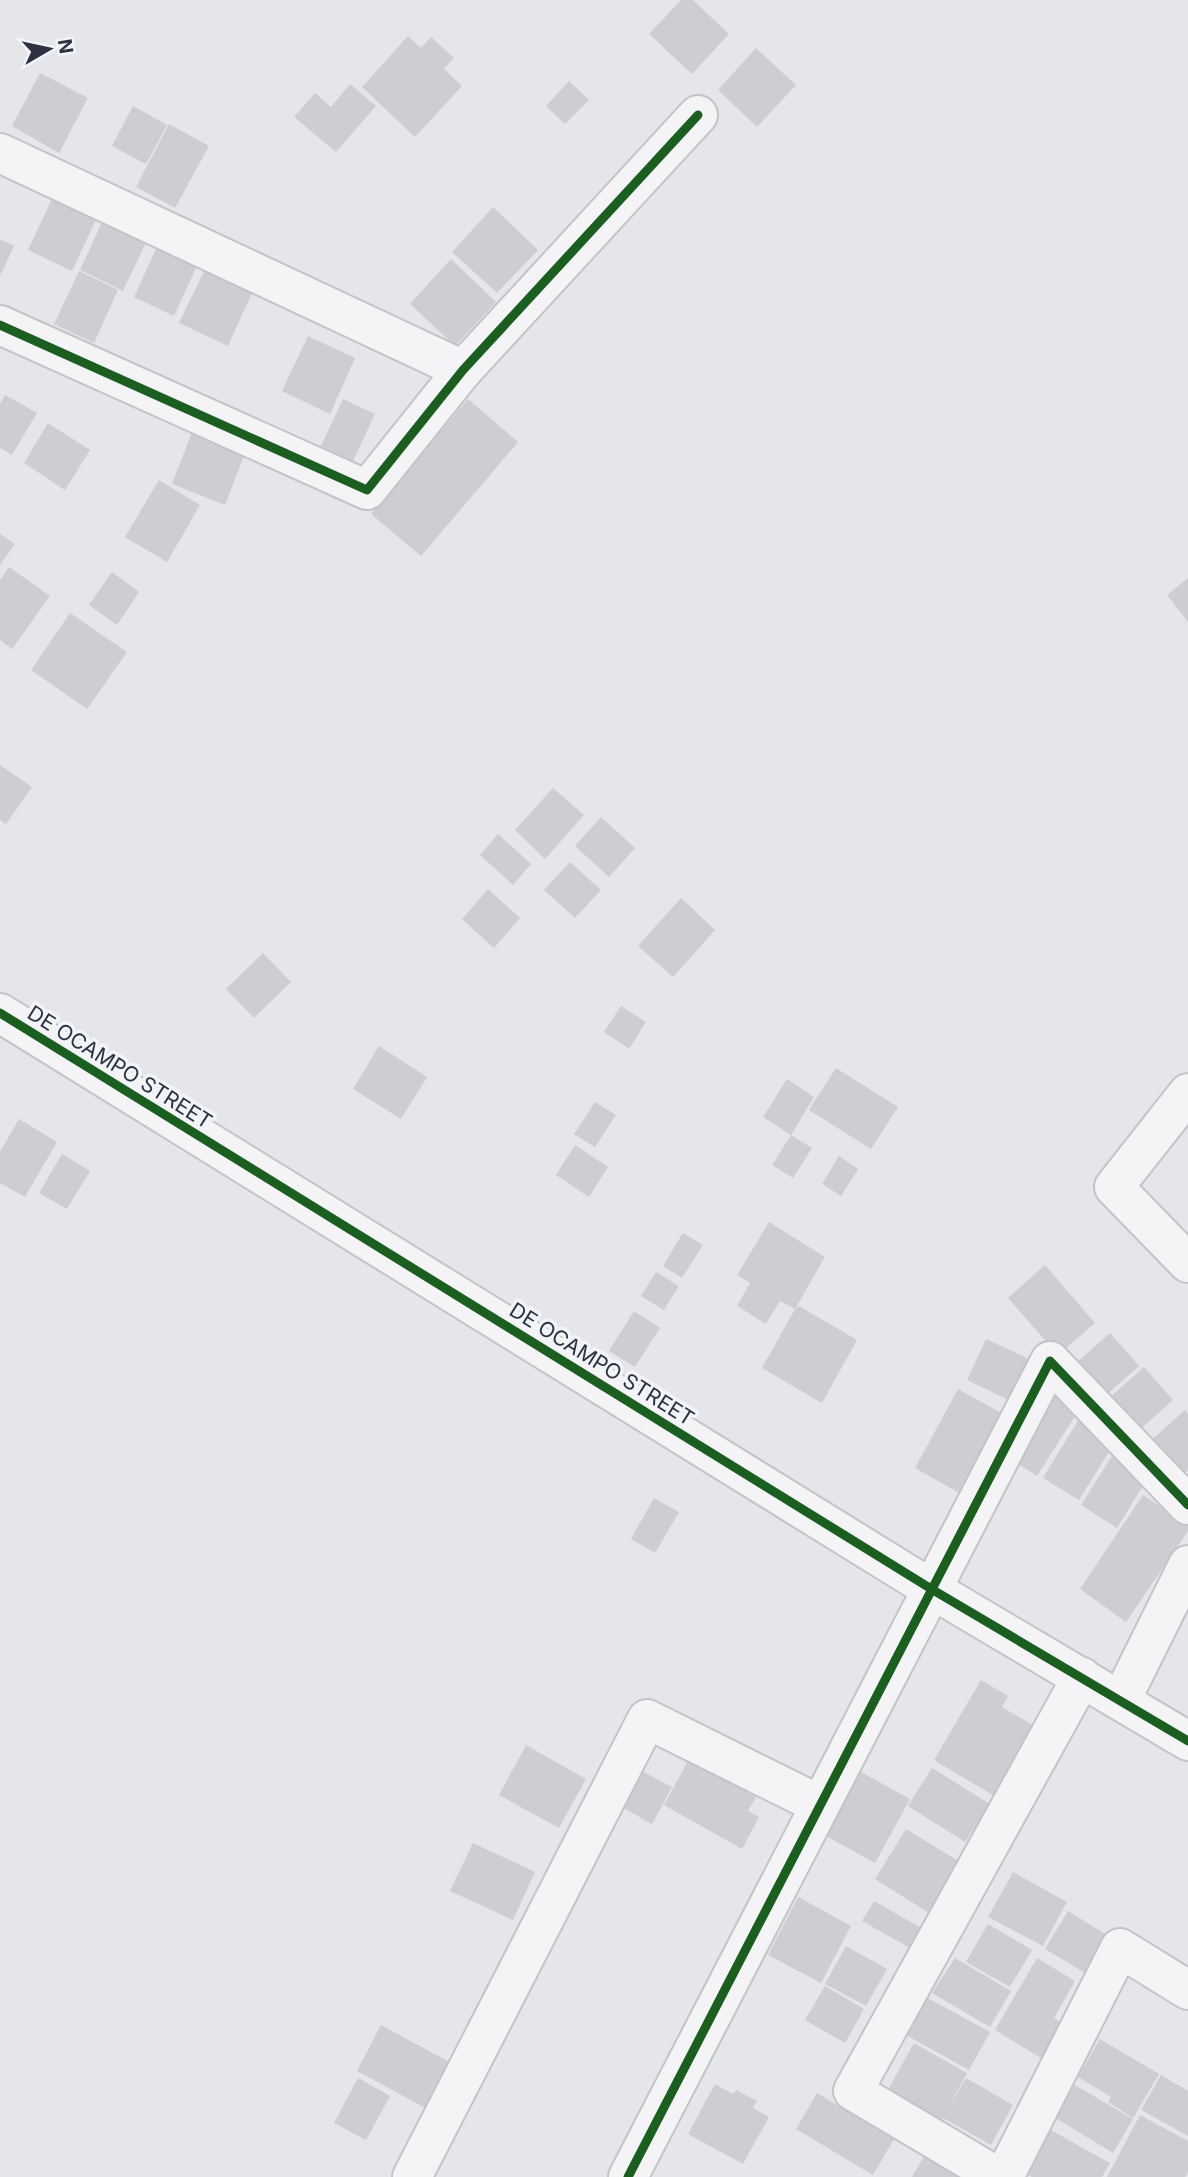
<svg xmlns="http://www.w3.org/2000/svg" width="1188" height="2177" font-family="Inter,sans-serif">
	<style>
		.building { fill: #cdced1 }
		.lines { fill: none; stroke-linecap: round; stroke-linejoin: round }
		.minor-casing { stroke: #c2c4c7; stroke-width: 42 }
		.minor { stroke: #f4f4f6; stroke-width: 38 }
		.cycleway-casing { stroke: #f3f4f7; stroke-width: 13 }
		.cycleway { stroke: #1b5e20; stroke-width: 9 }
		.labels { text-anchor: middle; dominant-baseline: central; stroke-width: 7; stroke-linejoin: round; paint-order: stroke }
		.street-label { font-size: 21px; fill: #2c3241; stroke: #f3f4f7 }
	</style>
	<rect width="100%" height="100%" fill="#e4e6e9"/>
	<g class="building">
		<polygon points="681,0 693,0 729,34 692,74 649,34"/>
		<polygon points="408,36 421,48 431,37 454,58 444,69 462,86 415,137 362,87"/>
		<polygon points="756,48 796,85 757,127 718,90"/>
		<polygon points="40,73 88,98 59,153 12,126"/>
		<polygon points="569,81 589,100 565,124 546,106"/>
		<polygon points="350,84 376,106 336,152 294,117 315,93 331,107"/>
		<polygon points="133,106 167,125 146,164 112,146"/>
		<polygon points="169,124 209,146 175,208 136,187"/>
		<polygon points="56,190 100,211 72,271 28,250"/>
		<polygon points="493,207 538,250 497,293 452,252"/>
		<polygon points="108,209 152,230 123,291 80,270"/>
		<polygon points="0,239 14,246 0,276"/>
		<polygon points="160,240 200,259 174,316 134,297"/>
		<polygon points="451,259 496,302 455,346 410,304"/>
		<polygon points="209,261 256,284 228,346 179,323"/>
		<polygon points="79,271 118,290 94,343 54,324"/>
		<polygon points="308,336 355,358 330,414 282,391"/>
		<polygon points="5,395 37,413 12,455 0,448 0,404"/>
		<polygon points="343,399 375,414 352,463 320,448"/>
		<polygon points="468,399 518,442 421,556 371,514"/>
		<polygon points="48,423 90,450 65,490 24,463"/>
		<polygon points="194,427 247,448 225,505 172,484"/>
		<polygon points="159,480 200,505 167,562 125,537"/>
		<polygon points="0,534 15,544 0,565"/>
		<polygon points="9,567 50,596 12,649 0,640 0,580"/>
		<polygon points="112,572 139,592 117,625 89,605"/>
		<polygon points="1188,578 1188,622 1167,595"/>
		<polygon points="70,613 127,652 87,709 31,670"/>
		<polygon points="0,765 32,787 6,824 0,820"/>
		<polygon points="553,788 584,815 545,859 515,830"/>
		<polygon points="601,817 635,848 609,877 575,846"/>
		<polygon points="498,834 531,864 513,885 480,855"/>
		<polygon points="570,862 601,890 575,918 544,890"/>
		<polygon points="488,889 520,918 494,948 462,919"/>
		<polygon points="681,898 715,930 673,977 638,946"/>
		<polygon points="263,953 291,982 254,1018 226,989"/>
		<polygon points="621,1006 646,1022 629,1049 604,1032"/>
		<polygon points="379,1046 427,1077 401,1119 353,1089"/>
		<polygon points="836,1068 898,1107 871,1149 809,1110"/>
		<polygon points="787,1079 814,1097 791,1135 812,1148 793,1178 772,1165 791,1135 763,1117"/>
		<polygon points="595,1102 616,1115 595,1147 574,1134"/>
		<polygon points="19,1119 57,1142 25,1197 0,1183 0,1152"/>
		<polygon points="575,1145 608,1167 589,1197 556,1175"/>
		<polygon points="62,1154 90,1171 67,1209 39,1193"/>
		<polygon points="839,1156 858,1169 841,1196 822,1184"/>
		<polygon points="769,1222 825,1257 795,1309 799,1306 857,1340 822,1403 762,1368 795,1309 780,1301 766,1324 737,1306 750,1283 737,1275"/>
		<polygon points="683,1233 703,1245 682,1278 663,1266"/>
		<polygon points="1045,1265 1095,1323 1058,1355 1008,1298"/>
		<polygon points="656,1272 679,1286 664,1310 641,1296"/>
		<polygon points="634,1311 660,1328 635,1367 609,1351"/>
		<polygon points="1110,1333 1139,1366 1105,1396 1076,1363"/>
		<polygon points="986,1339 1035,1362 1015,1403 967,1380"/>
		<polygon points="1144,1367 1173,1400 1137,1432 1108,1399"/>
		<polygon points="1049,1386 1081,1407 1037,1476 1005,1456"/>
		<polygon points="958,1389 1007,1416 963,1495 915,1468"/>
		<polygon points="1185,1410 1188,1414 1188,1470 1179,1478 1148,1443"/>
		<polygon points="1079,1419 1115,1442 1079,1500 1043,1478"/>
		<polygon points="1112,1456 1147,1479 1117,1528 1081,1505"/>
		<polygon points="1143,1495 1188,1525 1188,1531 1126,1622 1080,1589"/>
		<polygon points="654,1498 679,1512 655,1553 631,1539"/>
		<polygon points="981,1680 1008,1696 1002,1707 1036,1727 996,1797 934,1760"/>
		<polygon points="526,1745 586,1779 559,1828 499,1795"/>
		<polygon points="689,1759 756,1797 748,1811 759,1817 742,1849 664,1805"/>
		<polygon points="932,1768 990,1804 965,1842 908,1806"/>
		<polygon points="638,1769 672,1787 652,1824 618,1805"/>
		<polygon points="861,1772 910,1799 875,1863 826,1836"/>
		<polygon points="906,1829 965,1865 942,1921 875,1879"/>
		<polygon points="473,1843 535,1872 513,1920 450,1891"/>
		<polygon points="1013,1872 1067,1902 1043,1946 988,1917"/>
		<polygon points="798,1897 851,1926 821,1983 768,1955"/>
		<polygon points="874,1901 928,1932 917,1952 862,1921"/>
		<polygon points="1068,1911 1118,1942 1095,1979 1045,1949"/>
		<polygon points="988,1924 1032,1950 1010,1987 966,1962"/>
		<polygon points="846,1946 887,1969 866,2006 825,1984"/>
		<polygon points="955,1958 1011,1991 990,2027 932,1993"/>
		<polygon points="1037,1958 1075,1981 1054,2018 1070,2028 1049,2063 995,2030"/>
		<polygon points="825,1986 864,2009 845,2043 805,2020"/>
		<polygon points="926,1997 990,2032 969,2070 906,2035"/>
		<polygon points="381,2025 451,2063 427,2109 357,2071"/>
		<polygon points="1100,2039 1159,2074 1133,2118 1108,2102 1111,2097 1078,2077"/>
		<polygon points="914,2043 967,2073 945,2114 966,2078 1013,2105 991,2145 943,2118 941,2120 888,2090"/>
		<polygon points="1161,2075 1188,2091 1188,2136 1141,2110"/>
		<polygon points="358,2078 390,2096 366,2140 334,2123"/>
		<polygon points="715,2084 733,2094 736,2090 757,2101 753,2108 769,2117 743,2164 688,2134"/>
		<polygon points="1073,2084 1133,2119 1113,2153 1054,2117"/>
		<polygon points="817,2093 894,2139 873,2175 796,2129"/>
		<polygon points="1140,2115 1188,2141 1188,2172 1185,2177 1107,2177"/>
		<polygon points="1049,2129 1110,2163 1102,2177 1032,2177 1025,2173"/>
		<polygon points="925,2155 963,2177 912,2177"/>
	</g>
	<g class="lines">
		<defs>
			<g id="minor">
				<polyline points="0,153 463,370"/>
				<polyline points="0,325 367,490 463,370 698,115"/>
				<polyline points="0,1013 933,1590 1188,1741"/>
				<polyline points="1188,1093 1114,1187 1188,1263"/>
				<polyline points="1121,1700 1188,1565"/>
				<polyline points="412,2177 647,1719 820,1805"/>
				<polyline points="628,2177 1050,1361 1188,1505"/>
				<polyline points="998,2177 853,2091 1082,1677"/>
				<polyline points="1004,2177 1120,1948 1188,1990"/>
			</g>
		</defs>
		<use href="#minor" class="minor-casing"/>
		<use href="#minor" class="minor"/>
		<defs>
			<g id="cycleway">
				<polyline points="0,325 367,490 463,370 698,115"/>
				<polyline points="0,1013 933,1590 1188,1741"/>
				<polyline points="628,2177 1050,1361 1188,1505"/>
			</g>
		</defs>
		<use href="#cycleway" class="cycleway-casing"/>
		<use href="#cycleway" class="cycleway"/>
	</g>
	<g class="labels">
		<g class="street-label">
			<text transform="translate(120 1067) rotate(32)">DE OCAMPO STREET</text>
			<text transform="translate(602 1364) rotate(32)">DE OCAMPO STREET</text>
		</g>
	</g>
	<g transform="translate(49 49) rotate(81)" stroke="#f3f4f7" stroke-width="5" paint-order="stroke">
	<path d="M0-5L12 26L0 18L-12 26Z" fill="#2c3241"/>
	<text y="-10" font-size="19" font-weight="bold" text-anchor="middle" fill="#2c3241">N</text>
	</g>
</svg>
